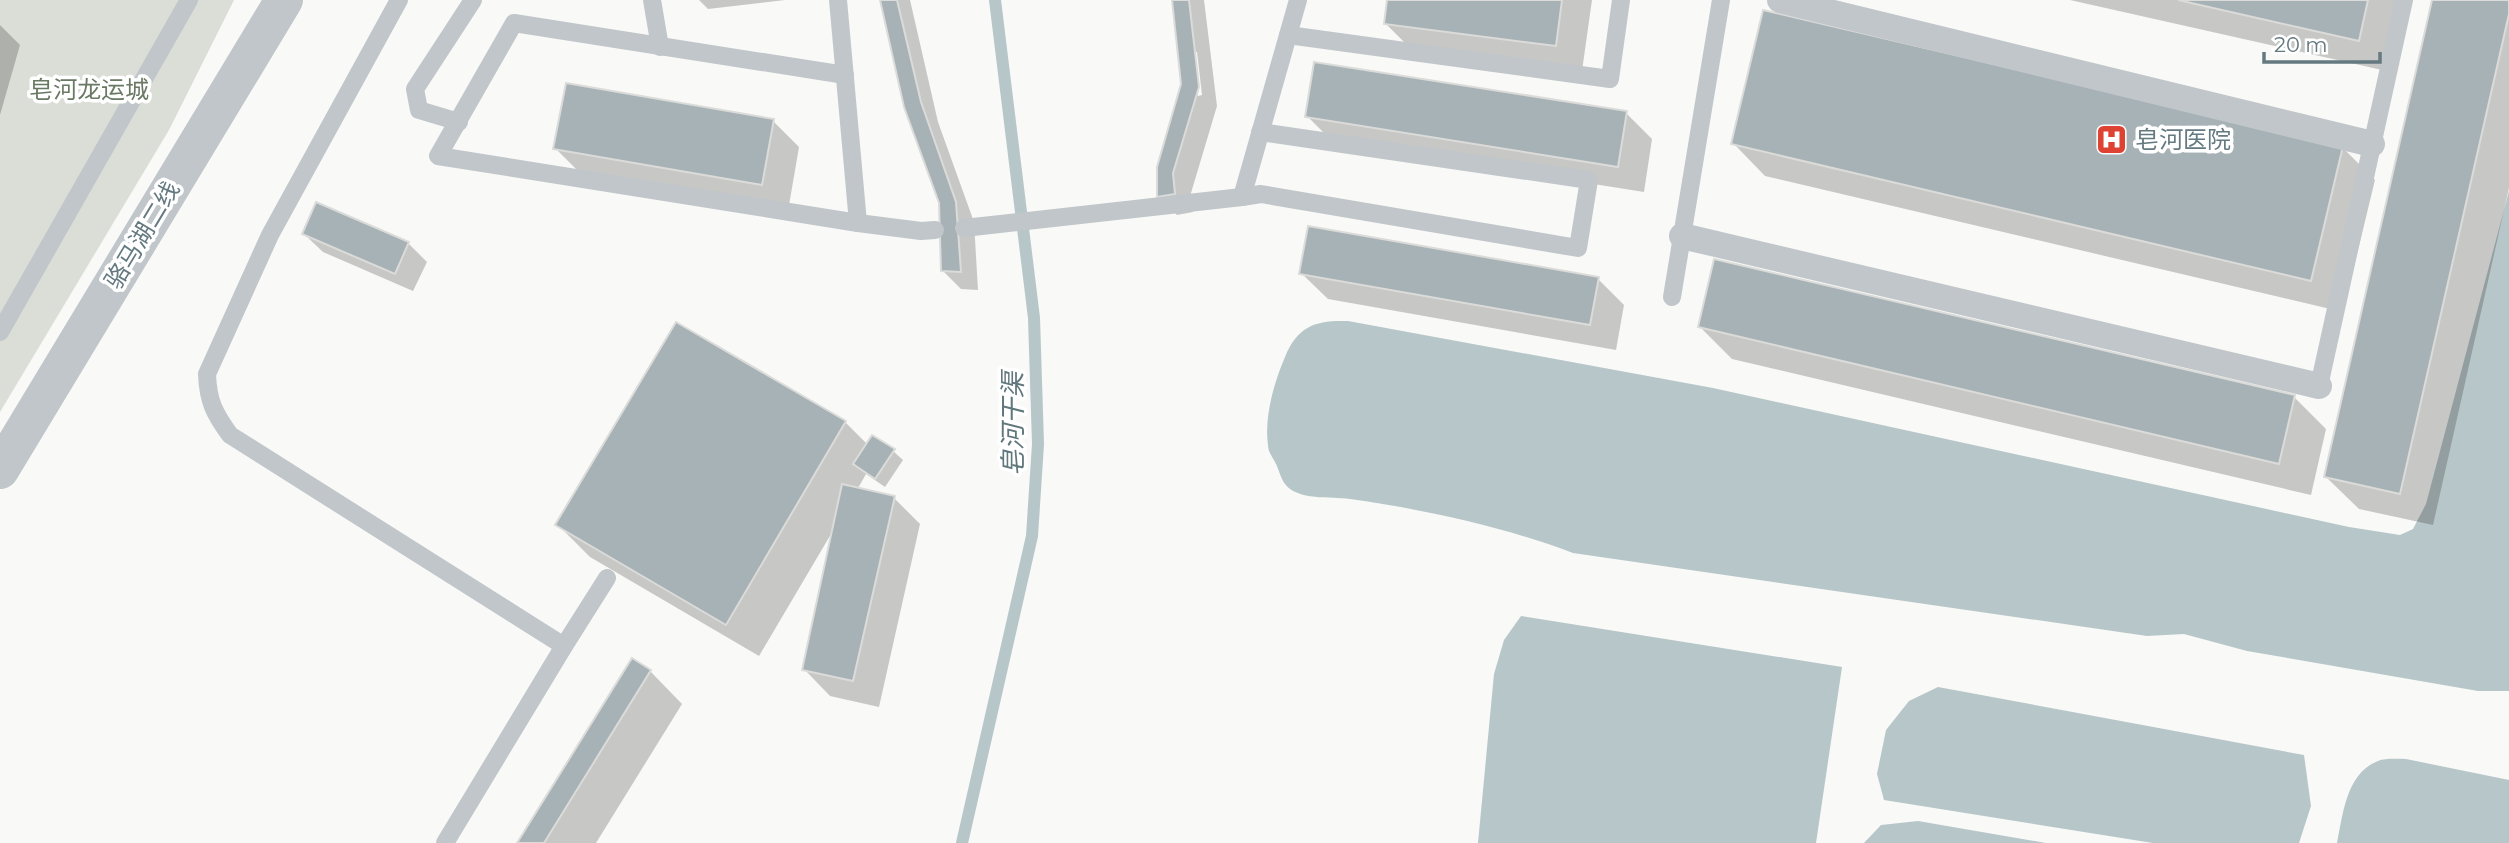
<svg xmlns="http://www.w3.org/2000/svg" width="2509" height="843" font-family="Montserrat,'Noto Sans SC',sans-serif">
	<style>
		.green { fill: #daded6 }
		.water { fill: #b7c6c8 }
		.shadow { fill: #0003; fill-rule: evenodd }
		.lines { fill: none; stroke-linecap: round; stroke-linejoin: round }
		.stream { stroke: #b7c6c8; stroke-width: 12 }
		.building { fill: #a7b2b6; stroke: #dbdbd9; stroke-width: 2 }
		.service { stroke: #c0c6c9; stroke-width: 18 }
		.pedestrian { stroke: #c0c6c9; stroke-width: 26 }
		.tertiary { stroke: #c0c6c9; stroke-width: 38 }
		.labels { text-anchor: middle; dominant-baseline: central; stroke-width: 7; stroke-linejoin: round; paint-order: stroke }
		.park-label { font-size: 24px; fill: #6a7964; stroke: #fff }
		.poi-label { font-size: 24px; fill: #657981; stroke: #fff; text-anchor: start }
		.street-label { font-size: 24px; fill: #657981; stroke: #fff }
		.water-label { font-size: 26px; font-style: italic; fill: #60777b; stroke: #fff }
	</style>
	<rect width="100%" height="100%" fill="#f9f9f7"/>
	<polygon class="green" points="0,0 234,0 169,130 0,412"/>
	<g class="water">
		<path d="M 2509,191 L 2509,691 L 2478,691 L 2247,651 L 2184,634 L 2147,636 L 1573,553 C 1505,527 1422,509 1350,499 C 1330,496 1298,501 1285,484 C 1281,479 1279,470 1276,464 C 1273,458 1268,452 1268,445 C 1264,417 1274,383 1285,357 C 1298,325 1317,320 1348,321 L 1713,388 L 2349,527 L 2400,535 L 2413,529 L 2426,504 Z"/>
		<polygon points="1521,616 1842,667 1816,843 1478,843 1494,674 1504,640"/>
		<polygon points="1938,687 2304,755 2311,806 2299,843 2153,843 1884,800 1877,774 1886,730 1909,701"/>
		<path d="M 2406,759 L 2509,780 L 2509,843 L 2337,843 C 2343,815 2346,773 2378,761 C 2385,758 2397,759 2406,759 Z"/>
		<polygon points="1918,821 2046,843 1864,843 1881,825"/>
	</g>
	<g class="shadow">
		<polygon points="699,0 785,0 708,9"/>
		<polygon points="882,0 910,0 938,122 974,222 978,290 961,289 943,271 941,202"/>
		<path d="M 1173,0 L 1204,0 L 1217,106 L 1191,193 L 1193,212 L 1177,215 L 1159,197 L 1183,84 ZM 1197,52 L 1202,95 L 1198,96 L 1193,53 Z"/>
		<polygon points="1389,0 1592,0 1582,71 1412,50 1385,23"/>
		<polygon points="2070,0 2408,0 2391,72"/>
		<polygon points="2434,0 2509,0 2509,188 2433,525 2359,509 2326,477"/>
		<polygon points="0,25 20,45 0,115"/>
		<polygon points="1626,113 1652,139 1644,192 1334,143 1307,116"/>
		<polygon points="773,121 799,147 788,211 582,175 555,148"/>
		<polygon points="1733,143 2342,147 2375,180 2343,312 1765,176"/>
		<polygon points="304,234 408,243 427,262 413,291 323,252"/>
		<polygon points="1301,273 1598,279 1624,305 1616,350 1328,299"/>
		<polygon points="1700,327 2294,397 2326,429 2311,495 1732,359"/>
		<polygon points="845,422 868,445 893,451 903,460 885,487 866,474 857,490 894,498 920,524 879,707 830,696 804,669 834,529 759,656 590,557 558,525"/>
		<polygon points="650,671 682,704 596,843 519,843"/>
	</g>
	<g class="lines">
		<polyline class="stream" points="962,843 1032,536 1038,444 1034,318 995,0"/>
	</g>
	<g class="building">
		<polygon points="880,0 897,0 921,102 956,202 961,272 941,271 939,203 904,107"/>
		<polygon points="1172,0 1189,0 1199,87 1173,173 1175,194 1157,197 1157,167 1181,84"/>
		<polygon points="1387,0 1562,0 1556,46 1384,24"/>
		<polygon points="2178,0 2368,0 2359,41"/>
		<polygon points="2432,0 2509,0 2509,14 2400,494 2324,477"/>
		<polygon points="1763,10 2343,146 2311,281 1731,144"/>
		<polygon points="1314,62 1627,111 1618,167 1305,117"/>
		<polygon points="566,83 774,119 762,185 553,149"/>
		<polygon points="316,202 409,242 395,274 302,234"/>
		<polygon points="1308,226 1599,277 1590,325 1299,274"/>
		<polygon points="1714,259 2295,395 2279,464 1698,327"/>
		<polygon points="676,322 846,421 726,625 555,525"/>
		<polygon points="872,435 895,449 875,479 853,464"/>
		<polygon points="842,484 895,496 853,681 802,670"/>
		<polygon points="632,658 651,670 544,843 517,843"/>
	</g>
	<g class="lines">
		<g class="service">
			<path d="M 399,0 L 270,235 L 207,374 C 208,401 214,413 230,435 L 564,646"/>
			<polyline points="652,0 660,47"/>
			<polyline points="838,0 858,223"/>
			<polyline points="1288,35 1610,79 1621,0"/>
			<polyline points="845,75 514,23 438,156 858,223 921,231 935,230"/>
			<polyline points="459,122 419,110 415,89 473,0"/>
			<polyline points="1242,197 1261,194 1578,248 1589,180 1260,132"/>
			<polyline points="964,228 1242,197 1298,0"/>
			<polyline points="1672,297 1721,0"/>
			<polyline points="0,332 189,0"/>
			<polyline points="2319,386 2404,0"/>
			<polyline points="445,843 564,646 607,578"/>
		</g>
		<g class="pedestrian">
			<polyline points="1780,0 2372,144"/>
			<polyline points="1682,236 2319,386"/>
		</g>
		<polyline class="tertiary" points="0,470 284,0"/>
	</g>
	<defs>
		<symbol id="hospital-square" viewBox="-11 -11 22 22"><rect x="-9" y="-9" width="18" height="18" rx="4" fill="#dd4233" stroke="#fff"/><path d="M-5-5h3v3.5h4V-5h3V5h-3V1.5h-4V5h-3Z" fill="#fff"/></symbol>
	</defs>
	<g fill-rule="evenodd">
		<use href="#hospital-square" x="2094" y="122" width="35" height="35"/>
	</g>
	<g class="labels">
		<g class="park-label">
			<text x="89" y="89">皂河龙运城</text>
		</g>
		<g class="poi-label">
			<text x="2135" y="139">皂河医院</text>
		</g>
		<g class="street-label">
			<text transform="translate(142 235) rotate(-59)">骆马湖二线</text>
		</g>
		<g class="water-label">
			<text transform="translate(1013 424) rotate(-90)">皂河干渠</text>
		</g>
	</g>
	<path d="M2264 52v10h116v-10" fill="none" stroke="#657981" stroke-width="3.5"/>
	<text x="2274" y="52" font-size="21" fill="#657981" stroke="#ffffff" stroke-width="5" paint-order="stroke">20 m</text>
</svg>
